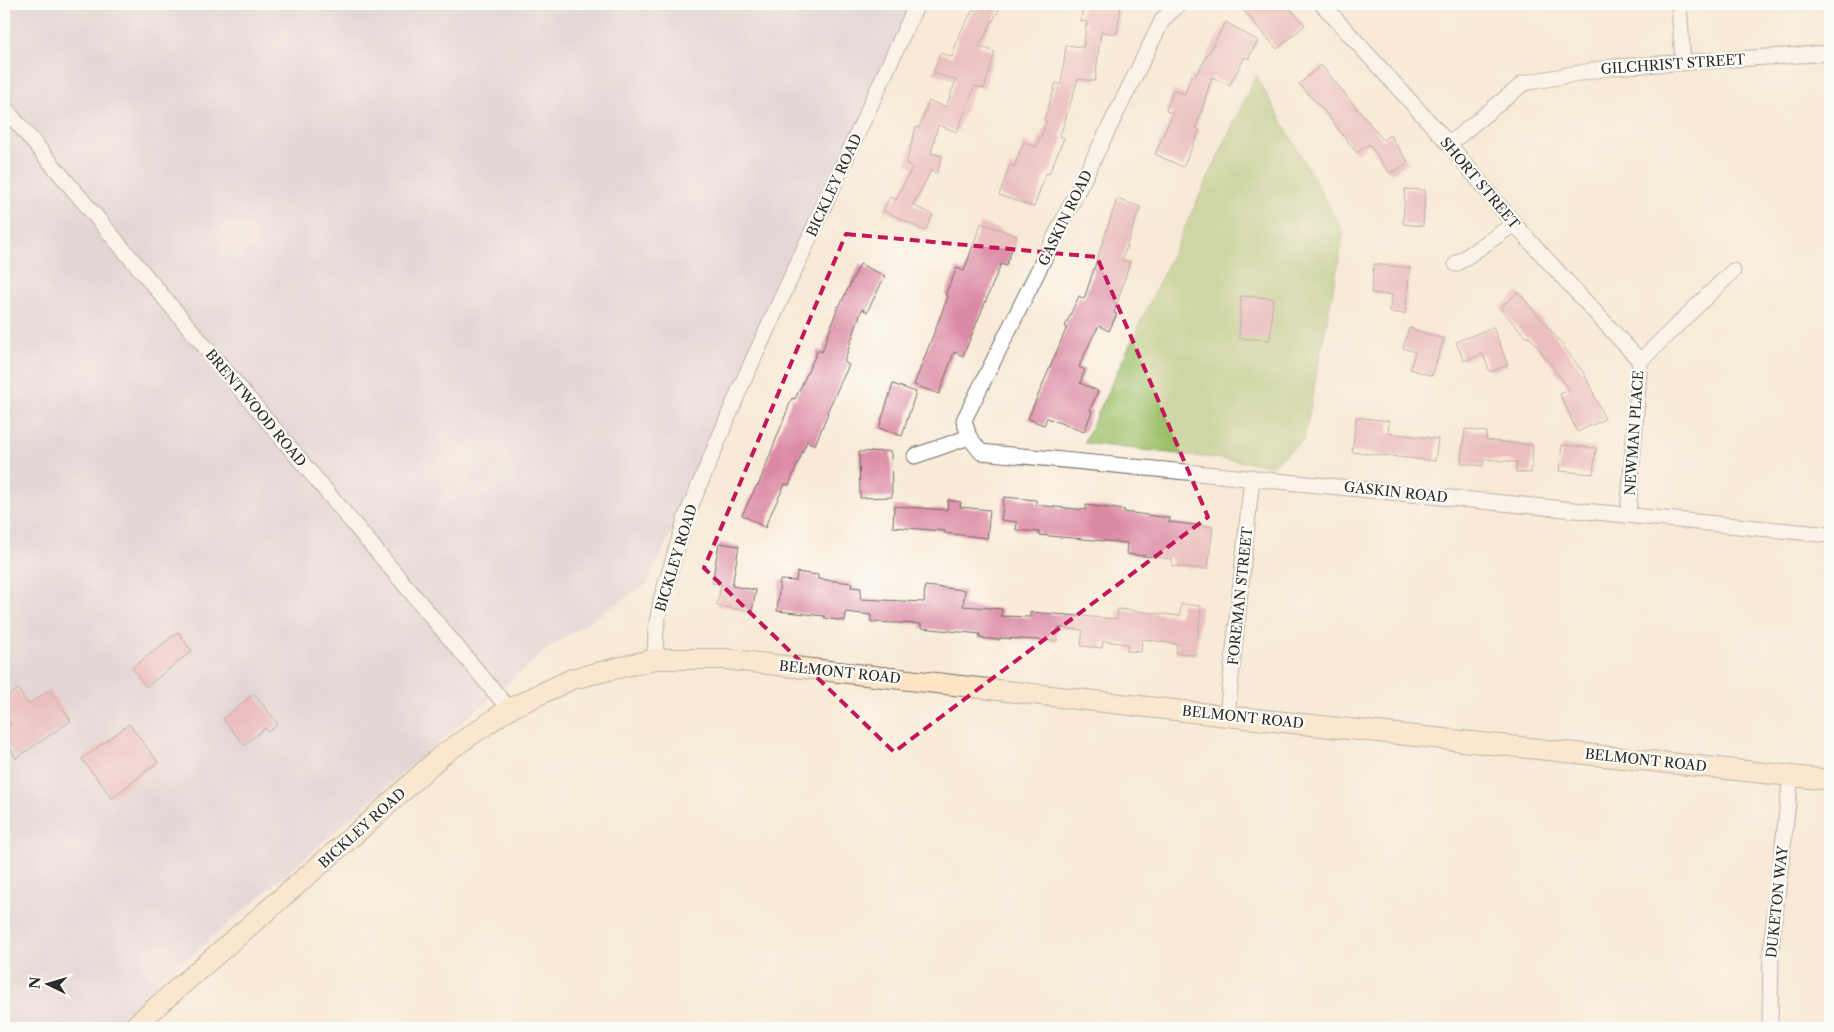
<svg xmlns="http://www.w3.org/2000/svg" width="1834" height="1032" font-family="'Libre Caslon Text',serif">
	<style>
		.industrial { fill: #cbbfd5 }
		.green { fill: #9ebf69; stroke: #64754a }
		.building { fill: #dc8aa4 }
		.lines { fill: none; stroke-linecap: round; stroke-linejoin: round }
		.street-casing { stroke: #736e67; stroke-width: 17 }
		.secondary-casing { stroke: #736e67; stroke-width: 22 }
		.street { stroke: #fff; stroke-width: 15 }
		.secondary { stroke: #fde5c5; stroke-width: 20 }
		.marked { fill: none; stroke: #c2185b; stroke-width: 4; stroke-dasharray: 10 6; stroke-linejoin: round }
		.labels { text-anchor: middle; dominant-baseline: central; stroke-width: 4.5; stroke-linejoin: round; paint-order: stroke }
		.street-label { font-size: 14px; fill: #2b2b2b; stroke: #fdfcf7 }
	</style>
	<rect width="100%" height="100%" fill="#fdfcf7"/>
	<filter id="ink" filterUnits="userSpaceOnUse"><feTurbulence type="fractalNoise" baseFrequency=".02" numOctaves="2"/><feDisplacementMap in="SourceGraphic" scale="10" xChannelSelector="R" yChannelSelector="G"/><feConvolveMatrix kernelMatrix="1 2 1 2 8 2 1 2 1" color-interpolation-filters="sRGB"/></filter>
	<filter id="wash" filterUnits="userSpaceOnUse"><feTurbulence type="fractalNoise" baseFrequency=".0096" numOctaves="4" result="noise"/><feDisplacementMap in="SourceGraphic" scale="20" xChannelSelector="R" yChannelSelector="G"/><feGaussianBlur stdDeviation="1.12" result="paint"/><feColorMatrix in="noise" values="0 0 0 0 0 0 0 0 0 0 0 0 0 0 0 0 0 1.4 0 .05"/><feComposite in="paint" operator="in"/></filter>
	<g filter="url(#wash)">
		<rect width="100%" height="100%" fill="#f8ead7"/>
		<polygon class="industrial" points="4,4 913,4 648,583 546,650 107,1028 4,1028"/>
		<polygon class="green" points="1256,75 1344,233 1304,440 1272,465 1084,443"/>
		<g id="blocks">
			<g class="building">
				<polygon points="976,4 1002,4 979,46 995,52 984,89 975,86 957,132 938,125 931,153 942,156 937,173 931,171 913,205 933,215 925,231 883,210 890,197 896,200 913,166 906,164 916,127 919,128 929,101 946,107 956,80 933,73 940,53 952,57 959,35"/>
				<polygon points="1097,4 1121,4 1117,34 1101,32 1095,81 1078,79 1060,136 1064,138 1049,174 1046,173 1034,207 999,195 1010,165 1014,167 1024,142 1036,147 1047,121 1044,120 1056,83 1061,85 1066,45 1083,47 1087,22 1081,21 1083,5 1097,7"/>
				<polygon points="1238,4 1286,4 1305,25 1277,49"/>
				<polygon points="1226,22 1258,41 1248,59 1245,57 1229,86 1212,77 1196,128 1200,130 1183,167 1155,154 1173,113 1166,111 1173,90 1185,94 1191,76 1195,77"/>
				<polygon points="1321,65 1383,140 1390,135 1408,162 1394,172 1389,172 1369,144 1357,153 1324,111 1299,84"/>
				<polygon points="1405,189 1425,190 1423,226 1403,224"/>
				<polygon points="1117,199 1140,207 1122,260 1130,262 1114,313 1117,314 1109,331 1099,326 1092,338 1079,367 1085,370 1080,383 1098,391 1090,410 1092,411 1084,432 1047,418 1044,425 1028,419 1067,327 1065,326 1079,296 1084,299"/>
				<polygon points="981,223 1017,236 1006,266 1001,264 963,356 954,352 939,394 914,385 948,296 945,295 957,268 964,271"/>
				<polygon points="860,264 885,276 867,312 862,309 844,362 849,365 827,412 828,413 815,445 807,441 789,485 785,484 767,522 766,528 742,515 757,485 758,486 792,398 795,399 818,350 822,352 838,306 839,307"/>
				<polygon points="1374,264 1410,268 1405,314 1390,312 1392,295 1371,293"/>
				<polygon points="1518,292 1553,333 1584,373 1605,419 1577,432 1560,394 1570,390 1529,336 1527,338 1500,308"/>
				<polygon points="1241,296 1273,298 1270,340 1239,338"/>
				<polygon points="1493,327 1508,365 1490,372 1483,354 1464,361 1456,342"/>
				<polygon points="1409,328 1444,339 1432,376 1410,369 1415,352 1403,348"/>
				<polygon points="893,384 916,392 902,436 879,428"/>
				<polygon points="1356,417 1389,421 1388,433 1438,439 1435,461 1352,452"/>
				<polygon points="1465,429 1487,432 1486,440 1533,445 1531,473 1516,472 1517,462 1484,459 1483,466 1461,463"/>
				<polygon points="1562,445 1596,448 1593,474 1559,471"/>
				<polygon points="891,451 892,497 860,498 859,452"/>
				<polygon points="1004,497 1036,500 1036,505 1086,510 1086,505 1125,510 1124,512 1170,518 1169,522 1213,527 1208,569 1172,566 1172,559 1126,554 1127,543 1039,535 1039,532 1016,530 1017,522 1001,520"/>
				<polygon points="948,500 961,502 960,507 990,510 987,538 944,533 945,531 893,527 894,506 947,510"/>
				<polygon points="719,543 739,546 732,586 756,590 752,611 717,606 721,584 712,583"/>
				<polygon points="797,572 818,575 818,579 852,583 851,587 861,588 860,599 924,602 925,586 965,590 963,606 1002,609 1001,616 1030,617 1030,612 1117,619 1118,609 1180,616 1181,604 1201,606 1196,655 1176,653 1177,644 1142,639 1141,652 1127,651 1128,644 1103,641 1102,648 1081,646 1083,630 1058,628 1057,641 1000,638 1000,640 979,638 980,634 921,628 921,624 871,622 871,615 846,612 845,621 824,618 825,616 777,611 780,580 796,581"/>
				<polygon points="178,632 192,651 146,687 132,668"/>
				<polygon points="18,689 28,704 50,690 71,721 16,758 4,739 4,728 11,724 4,713 4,699"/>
				<polygon points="254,694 278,724 268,732 265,728 244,745 223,719"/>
				<polygon points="129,724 158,762 112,798 82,759"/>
			</g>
		</g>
	</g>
	<g filter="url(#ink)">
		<use href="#blocks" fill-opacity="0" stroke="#736e67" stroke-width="1"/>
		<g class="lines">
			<defs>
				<g id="street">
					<polyline points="1179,4 1163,19 964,420 969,437 981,452 1830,535"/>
					<polyline points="1322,4 1449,144 1514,224 1640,361"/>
					<polyline points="1679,4 1683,63"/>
					<polyline points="4,107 509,709"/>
					<polyline points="1449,144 1524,83 1613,67 1830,53"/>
					<polyline points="1456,264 1514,224"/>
					<polyline points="915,456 969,437"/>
					<polyline points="1628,515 1640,361 1733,271"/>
					<polyline points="655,659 656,629 661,600 686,517 741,386 917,4"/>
					<polyline points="1227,716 1252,477"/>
					<polyline points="1770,1028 1771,949 1791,776"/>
				</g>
				<polyline id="secondary" points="132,1028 369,822 442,755 509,709 572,679 655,659 724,659 1227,716 1830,780"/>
			</defs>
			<use href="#street" class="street-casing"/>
			<use href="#secondary" class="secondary-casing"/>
			<use href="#street" class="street"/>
			<use href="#secondary" class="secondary"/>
		</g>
	</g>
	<path d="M0 0H1834V1032H0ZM 846,234 L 1097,257 L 1208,517 L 894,752 L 704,568 Z" fill="#f8ead7" fill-opacity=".55" fill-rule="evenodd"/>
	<path class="marked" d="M 846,234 L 1097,257 L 1208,517 L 894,752 L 704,568 Z"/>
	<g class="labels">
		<g class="street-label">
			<text transform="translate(1673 64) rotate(-4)">GILCHRIST STREET</text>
			<text transform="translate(1480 183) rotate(50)">SHORT STREET</text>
			<text transform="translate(834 185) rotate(-65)">BICKLEY ROAD</text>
			<text transform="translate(1065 218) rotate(-64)">GASKIN ROAD</text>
			<text transform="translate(256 408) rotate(50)">BRENTWOOD ROAD</text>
			<text transform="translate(1634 433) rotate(-86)">NEWMAN PLACE</text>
			<text transform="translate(1396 492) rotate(6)">GASKIN ROAD</text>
			<text transform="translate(676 558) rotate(-73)">BICKLEY ROAD</text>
			<text transform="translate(1240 596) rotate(-84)">FOREMAN STREET</text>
			<text transform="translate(840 672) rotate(6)">BELMONT ROAD</text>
			<text transform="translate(1243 717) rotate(6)">BELMONT ROAD</text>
			<text transform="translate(1646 760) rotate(6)">BELMONT ROAD</text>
			<text transform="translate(362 828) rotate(-42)">BICKLEY ROAD</text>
			<text transform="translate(1777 902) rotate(-84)">DUKETON WAY</text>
		</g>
	</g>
	<rect width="1834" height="1032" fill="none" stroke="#fdfcf7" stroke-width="20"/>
	<g transform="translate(48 984) rotate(275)" stroke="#fdfcf7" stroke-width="4" paint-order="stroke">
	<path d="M0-4L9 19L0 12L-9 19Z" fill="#2b2b2b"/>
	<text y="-8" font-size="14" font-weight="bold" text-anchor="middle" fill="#2b2b2b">N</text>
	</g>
</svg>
